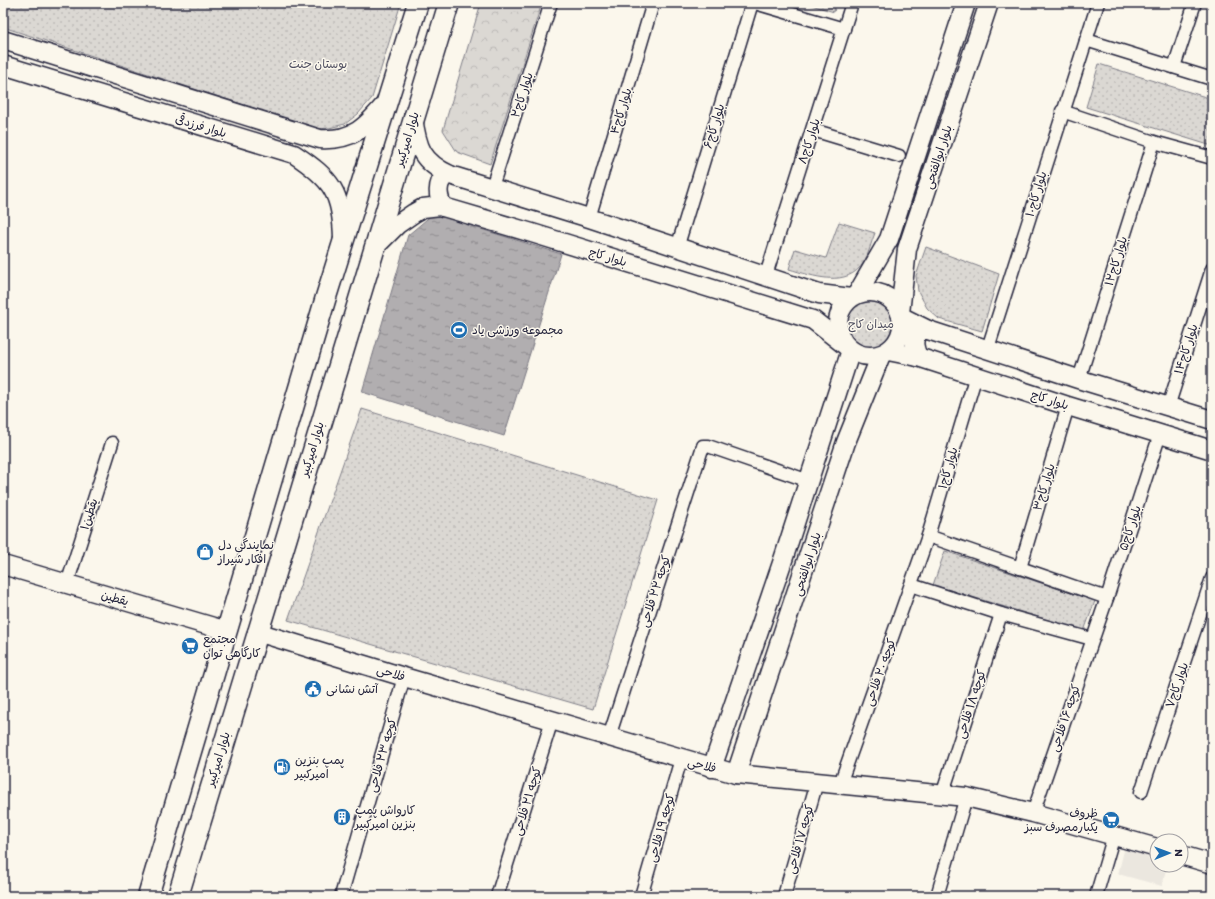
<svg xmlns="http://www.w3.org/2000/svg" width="1215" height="899" font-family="Itim,'Playpen Sans Arabic',sans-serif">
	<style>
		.built { fill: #ebe7df }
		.forest { fill: url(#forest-crowns); stroke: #7e7d87 }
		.park { fill: url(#park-dots); stroke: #7e7d87 }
		.water { fill: url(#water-ripples); stroke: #787681 }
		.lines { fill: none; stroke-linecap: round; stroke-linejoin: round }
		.street-casing { stroke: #22223b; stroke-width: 15 }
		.secondary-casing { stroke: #22223b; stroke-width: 21 }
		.primary-casing { stroke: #22223b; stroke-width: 23 }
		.street { stroke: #fbf7ec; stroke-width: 12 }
		.secondary { stroke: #fbf7ec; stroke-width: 18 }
		.primary { stroke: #fbf7ec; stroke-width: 20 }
		.labels { text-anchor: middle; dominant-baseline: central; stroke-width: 3; stroke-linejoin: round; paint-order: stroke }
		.park-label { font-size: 12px; fill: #505061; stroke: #fbf7ec }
		.street-label { font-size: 12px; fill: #22223b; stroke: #fbf7ec }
		.poi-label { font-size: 12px; fill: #22223b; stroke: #fbf7ec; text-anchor: start }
	</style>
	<defs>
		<pattern id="forest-crowns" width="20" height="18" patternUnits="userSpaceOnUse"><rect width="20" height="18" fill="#dbd8d3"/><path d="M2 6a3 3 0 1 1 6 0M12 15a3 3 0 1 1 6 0" fill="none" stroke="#bcb9b6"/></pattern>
		<pattern id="park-dots" width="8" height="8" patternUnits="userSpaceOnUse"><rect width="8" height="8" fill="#dbd8d3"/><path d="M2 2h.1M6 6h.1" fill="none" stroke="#bcb9b6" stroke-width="1.8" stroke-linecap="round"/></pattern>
		<pattern id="water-ripples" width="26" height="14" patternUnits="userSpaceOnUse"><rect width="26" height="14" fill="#b1aeb0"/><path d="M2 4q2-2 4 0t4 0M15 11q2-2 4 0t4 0" fill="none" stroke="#908d90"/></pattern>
	</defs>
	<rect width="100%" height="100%" fill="#fbf7ec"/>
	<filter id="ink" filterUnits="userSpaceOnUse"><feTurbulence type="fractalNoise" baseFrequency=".025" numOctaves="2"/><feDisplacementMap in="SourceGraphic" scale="8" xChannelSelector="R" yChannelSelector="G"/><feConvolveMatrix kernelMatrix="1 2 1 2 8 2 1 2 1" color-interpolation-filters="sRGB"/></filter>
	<g filter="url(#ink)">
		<polygon class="built" points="1127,839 1157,848 1157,865 1167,865 1162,886 1118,874"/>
		<polygon class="forest" points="481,3 542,3 490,164 457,152 443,130"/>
		<g class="park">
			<polygon points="3,3 401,3 372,98 358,114 345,124 329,128 318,129 3,27"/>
			<polygon points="805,3 836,3 834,12"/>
			<polygon points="1099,64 1212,99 1212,146 1086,107"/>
			<path d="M 839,222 L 875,233 C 871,242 869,254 864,262 C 847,289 813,276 789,269 L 795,249 L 826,258 Z"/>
			<polygon points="926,247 999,274 982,331 939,319 927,308 918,291 916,276"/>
			<circle cx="871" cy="324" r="25"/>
			<polygon points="362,409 658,500 593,709 288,620"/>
			<polygon points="945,551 1095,601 1084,631 933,585"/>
		</g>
		<polygon class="water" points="433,214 561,254 504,436 362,392 408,235"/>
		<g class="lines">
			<defs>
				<g id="street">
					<polyline points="755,3 844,29"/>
					<polyline points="1086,40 1212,79"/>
					<polyline points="1174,67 1195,3"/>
					<polyline points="1062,111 1154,142 1212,158"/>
					<polyline points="813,130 899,156"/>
					<polyline points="492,187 551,3"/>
					<polyline points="589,218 653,3"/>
					<polyline points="677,248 752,3"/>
					<polyline points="766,275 852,3"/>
					<polyline points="988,348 1098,3"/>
					<polyline points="1079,379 1154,142"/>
					<polyline points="1168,407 1212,269"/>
					<polyline points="928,536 1107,598"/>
					<polyline points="1020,568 1068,406"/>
					<polyline points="67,584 112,443"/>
					<polyline points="911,585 1001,614 1092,639"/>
					<polyline points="609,737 703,446 708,446 809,481"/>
					<polyline points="840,784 928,536 976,375"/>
					<polyline points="1141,792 1212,578"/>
					<polyline points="942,795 1001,614"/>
					<polyline points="1033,813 1107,598 1160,434"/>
					<polyline points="341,896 404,677"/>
					<polyline points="497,896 552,720"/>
					<polyline points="641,896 681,759"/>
					<polyline points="784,896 817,782"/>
					<polyline points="937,896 966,797"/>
					<polyline points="1096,896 1114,835"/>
				</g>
				<g id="secondary">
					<path d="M 3,40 L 320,139 C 353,141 366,127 386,103"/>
					<path d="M 3,65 L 294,154 C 332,179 342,193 343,239"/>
					<path d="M 413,117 C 417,148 422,162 450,175 L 589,218 L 819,294 L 851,298"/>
					<path d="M 443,207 C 438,197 436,184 445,176 L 450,175"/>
					<polyline points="374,248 398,224 414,213 423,208 440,206 532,233 813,320 846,346"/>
					<circle cx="870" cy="324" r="32"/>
					<polyline points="857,294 889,239 966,3"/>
					<polyline points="900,313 907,249 989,3"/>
					<polyline points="902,317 928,330 1078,379 1212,420"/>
					<polyline points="888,351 918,357 1068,406 1212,450"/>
					<path d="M 918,357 C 914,347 911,337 922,330 L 928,330"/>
					<polyline points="3,565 227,631"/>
					<polyline points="257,632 404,677 736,774 966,797 1033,813 1157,848"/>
					<polyline points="712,768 782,563 851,350"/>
					<polyline points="736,774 846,442 881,355"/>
					<polyline points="1181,855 1212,864"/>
				</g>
				<g id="primary">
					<polyline points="148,896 326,297 418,3"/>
					<polyline points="178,896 449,3"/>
				</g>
			</defs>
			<use href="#street" class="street-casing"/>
			<use href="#secondary" class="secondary-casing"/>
			<use href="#primary" class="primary-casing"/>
			<use href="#street" class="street"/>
			<use href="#secondary" class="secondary"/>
			<use href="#primary" class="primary"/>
		</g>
	</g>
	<defs>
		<symbol id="stadium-disc" viewBox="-11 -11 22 22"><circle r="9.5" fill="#1f6fb2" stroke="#fbf7ec"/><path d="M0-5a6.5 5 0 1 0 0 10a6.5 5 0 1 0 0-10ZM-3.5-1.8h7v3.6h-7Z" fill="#fff"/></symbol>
		<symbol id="shop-disc" viewBox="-11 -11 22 22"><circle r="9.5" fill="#1f6fb2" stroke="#fbf7ec"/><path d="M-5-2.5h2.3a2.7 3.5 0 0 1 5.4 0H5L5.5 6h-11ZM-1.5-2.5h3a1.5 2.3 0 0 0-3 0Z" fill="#fff"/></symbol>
		<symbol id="supermarket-disc" viewBox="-11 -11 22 22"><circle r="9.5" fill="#1f6fb2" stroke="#fbf7ec"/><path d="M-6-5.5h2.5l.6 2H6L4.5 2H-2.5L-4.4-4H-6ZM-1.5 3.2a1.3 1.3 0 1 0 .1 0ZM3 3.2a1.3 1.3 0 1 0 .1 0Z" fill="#fff"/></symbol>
		<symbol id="civic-disc" viewBox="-11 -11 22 22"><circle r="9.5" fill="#1f6fb2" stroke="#fbf7ec"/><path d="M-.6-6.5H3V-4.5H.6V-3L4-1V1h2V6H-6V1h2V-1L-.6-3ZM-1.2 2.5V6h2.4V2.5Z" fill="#fff"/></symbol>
		<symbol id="fuel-disc" viewBox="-11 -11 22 22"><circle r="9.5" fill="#1f6fb2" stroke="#fbf7ec"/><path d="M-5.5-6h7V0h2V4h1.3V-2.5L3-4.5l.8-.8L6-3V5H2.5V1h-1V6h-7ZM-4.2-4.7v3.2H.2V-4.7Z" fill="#fff"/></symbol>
		<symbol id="building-disc" viewBox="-11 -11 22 22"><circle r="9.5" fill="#1f6fb2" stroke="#fbf7ec"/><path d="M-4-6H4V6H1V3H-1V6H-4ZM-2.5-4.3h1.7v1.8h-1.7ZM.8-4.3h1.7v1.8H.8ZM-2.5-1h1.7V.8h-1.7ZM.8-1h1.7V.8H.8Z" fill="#fff"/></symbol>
	</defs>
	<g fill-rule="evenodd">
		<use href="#stadium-disc" x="449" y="320" width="20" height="20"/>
		<use href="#shop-disc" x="195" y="542" width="20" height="20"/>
		<use href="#supermarket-disc" x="180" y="636" width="20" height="20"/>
		<use href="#civic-disc" x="303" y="679" width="20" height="20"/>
		<use href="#fuel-disc" x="272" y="757" width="20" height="20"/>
		<use href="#building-disc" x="332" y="807" width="20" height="20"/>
		<use href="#supermarket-disc" x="1101" y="810" width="20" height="20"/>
	</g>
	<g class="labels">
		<g class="park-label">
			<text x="318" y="64">بوستان جنت</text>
			<text x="871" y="324">میدان کاج</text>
		</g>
		<g class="street-label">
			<text transform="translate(522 95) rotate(-72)">بلوار کاج۲</text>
			<text transform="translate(621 111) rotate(-73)">بلوار کاج۴</text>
			<text transform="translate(201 126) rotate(17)">بلوار فرزدقی</text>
			<text transform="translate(714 126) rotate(-73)">بلوار کاج۶</text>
			<text transform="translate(407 139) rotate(-73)">بلوار امیرکبیر</text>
			<text transform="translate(809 141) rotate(-72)">بلوار کاج۸</text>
			<text transform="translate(938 157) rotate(-72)">بلوار ابوالفتحی</text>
			<text transform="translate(1036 194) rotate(-73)">بلوار کاج۱۰</text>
			<text transform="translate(608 257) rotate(17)">بلوار کاج</text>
			<text transform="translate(1116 261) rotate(-73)">بلوار کاج۱۲</text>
			<text transform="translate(1186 349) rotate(-72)">بلوار کاج۱۴</text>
			<text transform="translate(1050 400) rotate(18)">بلوار کاج</text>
			<text transform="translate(312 449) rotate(-73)">بلوار امیرکبیر</text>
			<text transform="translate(948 468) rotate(-74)">بلوار کاج۱</text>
			<text transform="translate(1044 487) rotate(-73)">بلوار کاج۳</text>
			<text transform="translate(89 514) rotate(-72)">یقطین۱</text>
			<text transform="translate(1130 528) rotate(-72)">بلوار کاج۵</text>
			<text transform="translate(807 564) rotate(-72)">بلوار ابوالفتحی</text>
			<text transform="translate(655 591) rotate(-72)">کوچه ۲۲ فلاحی</text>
			<text transform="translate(115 598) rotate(16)">یقطین</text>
			<text transform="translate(880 672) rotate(-70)">کوچه ۲۰ فلاحی</text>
			<text transform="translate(391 673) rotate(17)">فلاحی</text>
			<text transform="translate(1177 685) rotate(-71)">بلوار کاج۷</text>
			<text transform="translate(971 704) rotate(-72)">کوچه ۱۸ فلاحی</text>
			<text transform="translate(1065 718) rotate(-71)">کوچه ۱۶ فلاحی</text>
			<text transform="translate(382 755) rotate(-74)">کوچه ۲۳ فلاحی</text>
			<text transform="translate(218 759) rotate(-73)">بلوار امیرکبیر</text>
			<text transform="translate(702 765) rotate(15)">فلاحی</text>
			<text transform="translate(527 801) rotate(-73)">کوچه ۲۱ فلاحی</text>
			<text transform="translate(661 828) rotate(-74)">کوچه ۱۹ فلاحی</text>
			<text transform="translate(800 839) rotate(-74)">کوچه ۱۷ فلاحی</text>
		</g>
		<g class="poi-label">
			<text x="472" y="330">مجموعه ورزشی یاد</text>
			<text x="218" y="545">نمایندگی دل<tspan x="218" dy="14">افکار شیراز</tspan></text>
			<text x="203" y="639">مجتمع<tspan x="203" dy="14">کارگاهی توان</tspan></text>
			<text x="326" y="689">آتش نشانی</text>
			<text x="295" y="760">پمپ بنزین<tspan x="295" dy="14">امیرکبیر</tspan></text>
			<text x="355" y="810">کارواش پمپ<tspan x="355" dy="14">بنزین امیرکبیر</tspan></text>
			<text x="1098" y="813" text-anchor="end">ظروف<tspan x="1098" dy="14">یکبارمصرف سبز</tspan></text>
		</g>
	</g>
	<rect width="1215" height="899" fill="none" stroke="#fbf7ec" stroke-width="16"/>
	<rect x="8" y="8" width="1199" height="883" fill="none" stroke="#22223b" stroke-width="1.5" filter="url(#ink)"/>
	<g transform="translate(1169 853) rotate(89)"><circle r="19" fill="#fbf7ec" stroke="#a4a2a5"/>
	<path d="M0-3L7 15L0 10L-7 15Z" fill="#1f6fb2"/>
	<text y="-6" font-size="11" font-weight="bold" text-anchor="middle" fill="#22223b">N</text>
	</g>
</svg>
